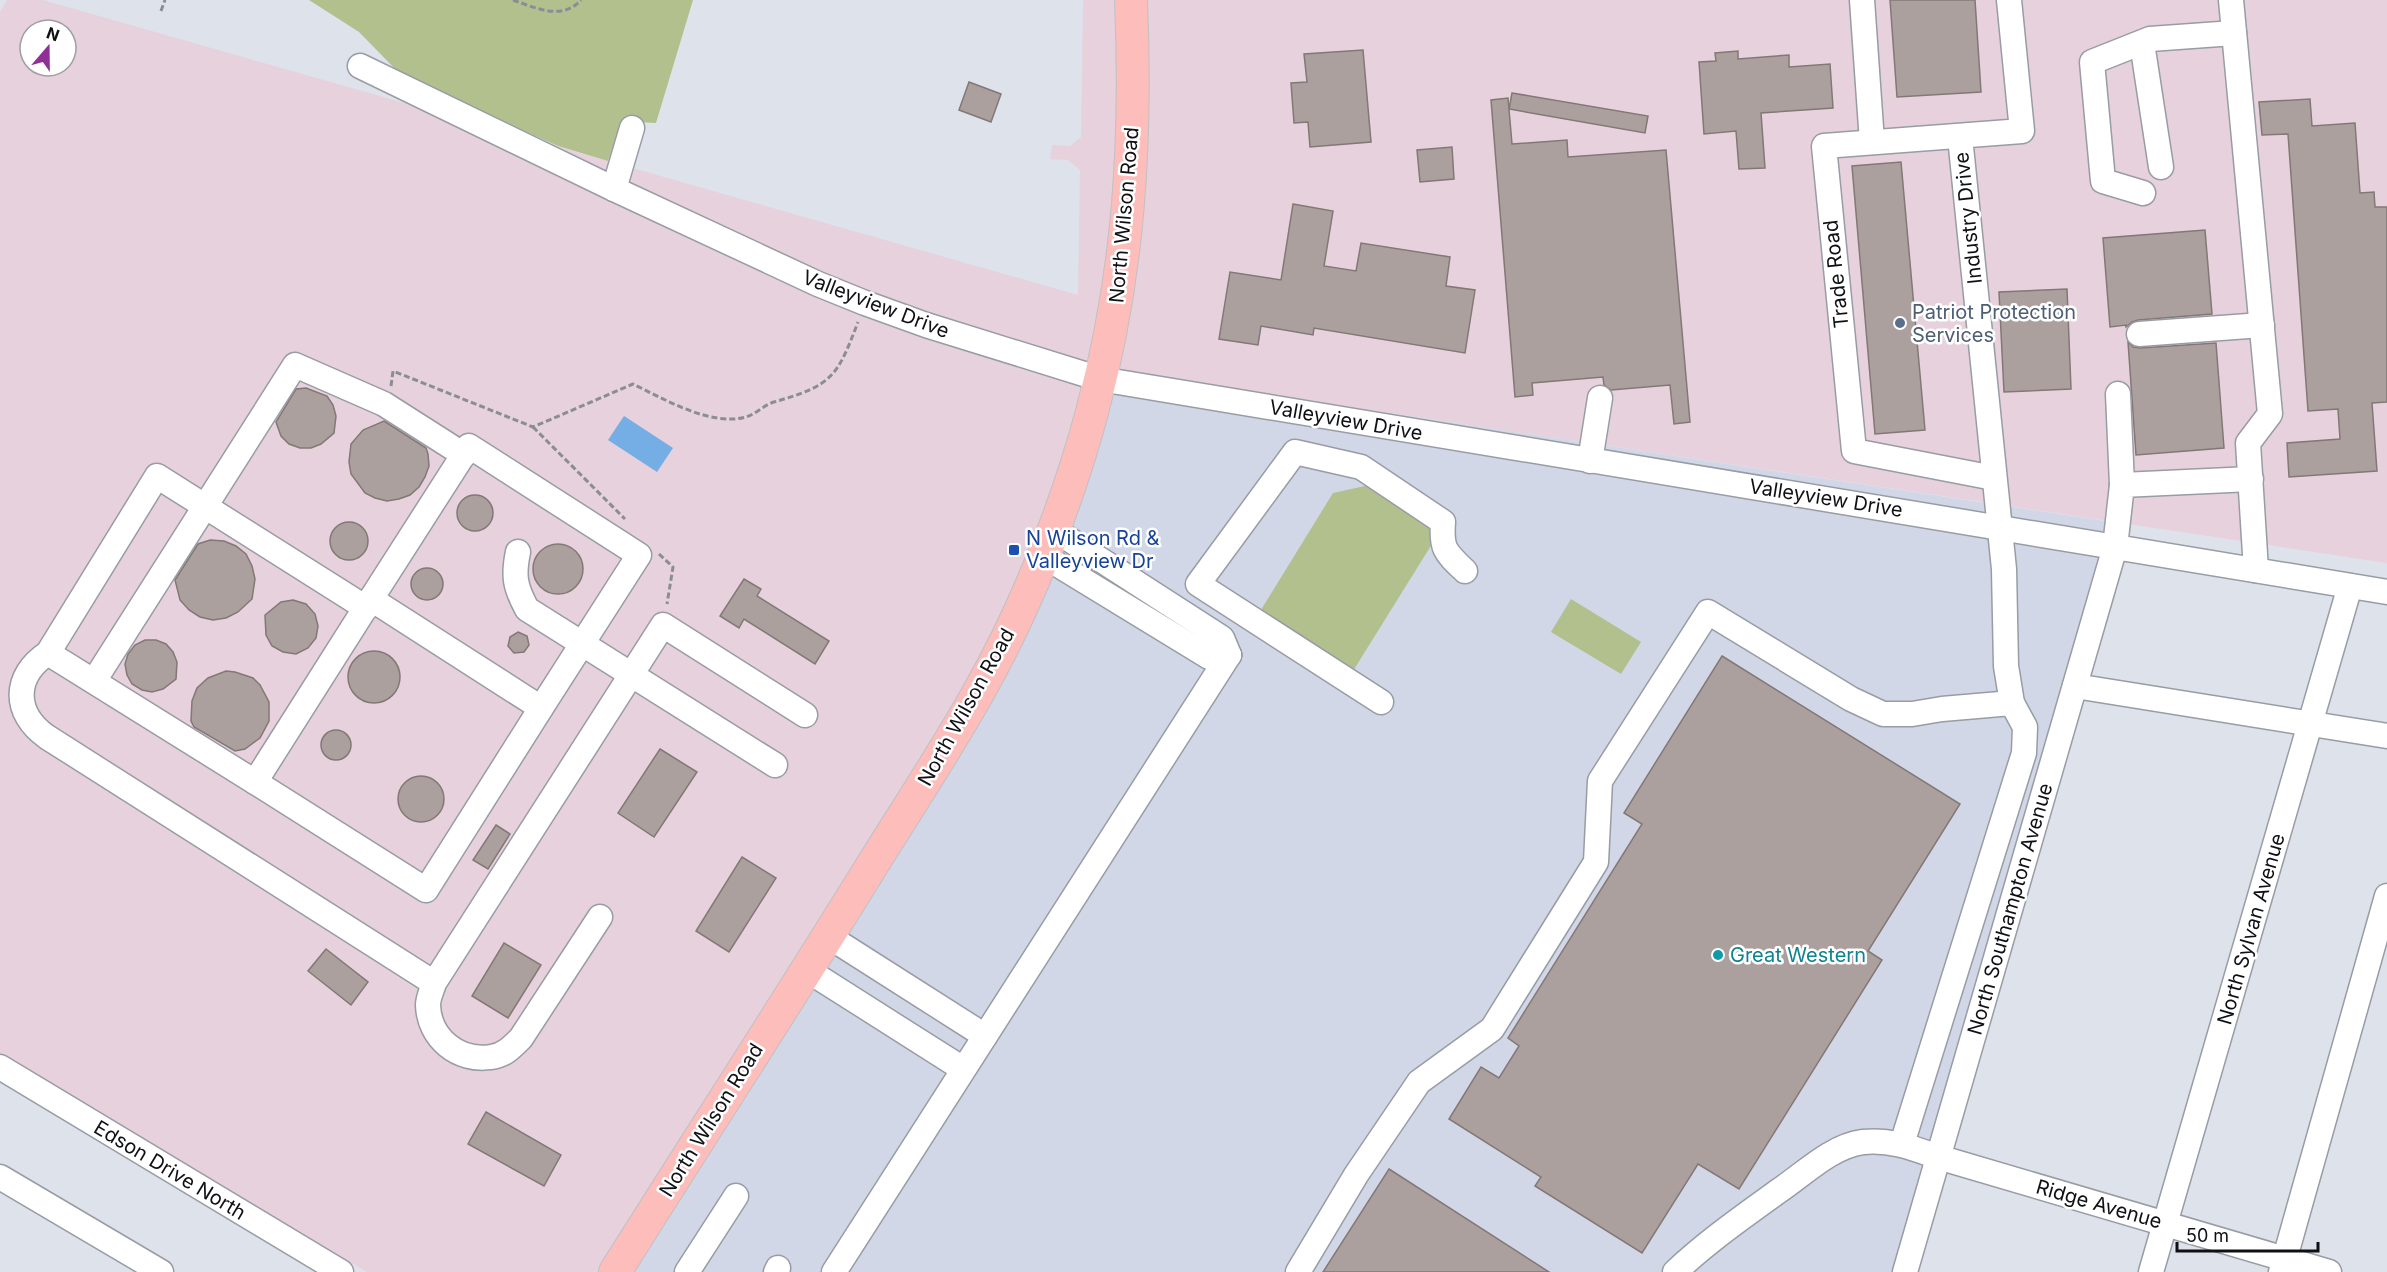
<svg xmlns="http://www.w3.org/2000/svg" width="2387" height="1272" font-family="Inter,sans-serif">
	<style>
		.built { fill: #d1d7e7 }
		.industrial { fill: #e7d1dd; fill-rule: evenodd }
		.green { fill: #b2c08d }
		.water { fill: #74aee4 }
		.building { fill: #aba09e; stroke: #827876; stroke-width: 1.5 }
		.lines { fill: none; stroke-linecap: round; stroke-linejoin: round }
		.minor-casing { stroke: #989ca4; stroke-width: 27 }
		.major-casing { stroke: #c1c1c2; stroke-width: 34 }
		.path { stroke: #8a8d94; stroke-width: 3; stroke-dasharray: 6 3; stroke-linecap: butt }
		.minor { stroke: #fff; stroke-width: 24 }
		.major { stroke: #fcbdbb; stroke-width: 32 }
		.service-dot { fill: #5c6f8a; stroke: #fff; stroke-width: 2 }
		.transit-dot { fill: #1a4fb4; stroke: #fff; stroke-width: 2 }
		.culture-dot { fill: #0f9aa8; stroke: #fff; stroke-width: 2 }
		.labels { text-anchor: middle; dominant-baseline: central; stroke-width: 5; stroke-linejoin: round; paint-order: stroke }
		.street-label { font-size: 20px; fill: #0f1014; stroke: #fff }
		.service-label { font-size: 20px; fill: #4e5e75; stroke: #fff; text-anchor: start }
		.transit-label { font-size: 20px; fill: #164399; stroke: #fff; text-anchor: start }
		.culture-label { font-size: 20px; fill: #0d838f; stroke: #fff; text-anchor: start }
	</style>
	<rect width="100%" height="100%" fill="#dee2eb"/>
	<polygon class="built" points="1104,370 2118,523 1892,1272 619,1272"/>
	<path class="industrial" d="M 7,0 L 43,0 L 1078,295 L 1080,170 L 1068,160 L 1050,159 L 1052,145 L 1070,146 L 1081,137 L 1083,0 L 2387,0 L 2387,563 L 1105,370 L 1026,626 L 619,1272 L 367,1272 L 0,1054 L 0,12 ZM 30,30 L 66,30 L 66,66 L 30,66 Z"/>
	<g class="green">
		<polygon points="309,0 693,0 656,123 621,121 608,161 558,146 403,77 359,32"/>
		<polygon points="1374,484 1437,526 1437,536 1353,671 1259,613 1333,493"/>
		<polygon points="1571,599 1641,642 1621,674 1551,632"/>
	</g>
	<polygon class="water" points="624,416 673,448 657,472 608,440"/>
	<g class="building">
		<polygon points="1890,0 1975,0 1981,92 1897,97"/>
		<polygon points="1363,50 1371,142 1310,147 1308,122 1294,123 1291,83 1307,82 1304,54"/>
		<polygon points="1738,51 1738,59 1789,55 1789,67 1830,64 1833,108 1761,113 1765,168 1739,169 1736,131 1704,134 1699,62 1716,61 1715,53"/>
		<polygon points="969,82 1001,94 991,122 959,110"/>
		<polygon points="1512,93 1648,116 1645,133 1509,109"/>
		<polygon points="1508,98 1512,144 1567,140 1568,157 1666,150 1690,422 1674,424 1670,385 1611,390 1604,385 1603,377 1532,383 1533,395 1515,397 1491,100"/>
		<polygon points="2310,99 2312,126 2355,123 2360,193 2374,192 2375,207 2387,207 2387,402 2372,403 2377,471 2289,477 2287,443 2340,439 2338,409 2308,411 2288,134 2262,135 2259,102"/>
		<polygon points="1452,147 1454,179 1420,182 1417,150"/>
		<polygon points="1901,162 1925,430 1875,434 1852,166"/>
		<polygon points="1293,204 1333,211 1324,266 1356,271 1361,243 1450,257 1446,286 1475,290 1465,353 1314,328 1313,335 1261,326 1258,345 1219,339 1230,272 1281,280"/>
		<polygon points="2205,230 2212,314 2138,320 2132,322 2126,327 2126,325 2110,327 2103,238"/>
		<polygon points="2067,289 2071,389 2004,392 1999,292"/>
		<polygon points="2128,342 2133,347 2140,348 2216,343 2224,448 2136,455"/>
		<polygon points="306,388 327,396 333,405 336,416 334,433 321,444 311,448 300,448 289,444 281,436 276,422 296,389"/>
		<polygon points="384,421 426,448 428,454 429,466 425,477 419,487 410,495 399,499 387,501 375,498 365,493 351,474 349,462 351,444 363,430"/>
		<circle cx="475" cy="513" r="18"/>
		<circle cx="349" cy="541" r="19"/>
		<polygon points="210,540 224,541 236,546 246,554 252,566 255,579 252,599 238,612 226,618 213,620 200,617 189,610 180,600 175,580 198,544"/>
		<circle cx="558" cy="569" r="25"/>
		<circle cx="427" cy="584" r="16"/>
		<polygon points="744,579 761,589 757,596 829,641 815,664 744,619 739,628 720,616"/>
		<polygon points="293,600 306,604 315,614 318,626 316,638 308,648 296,654 283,652 272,646 266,635 265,615 281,602"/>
		<polygon points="518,632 527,636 529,645 524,652 514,653 508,646 510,637"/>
		<polygon points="145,640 156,640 166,644 173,652 177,662 176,679 163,689 152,692 142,690 132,684 127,675 125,664 128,654 135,645"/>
		<circle cx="374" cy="677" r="26"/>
		<polygon points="1722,656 1960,804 1868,951 1882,960 1739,1189 1698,1164 1642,1253 1535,1186 1541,1177 1449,1119 1481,1067 1499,1078 1519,1046 1508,1038 1642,824 1624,813"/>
		<polygon points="226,671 235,672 253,678 260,685 269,702 269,721 260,738 245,749 235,751 194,727 191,721 192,701 197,688 208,678"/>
		<circle cx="336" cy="745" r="15"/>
		<polygon points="660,749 697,772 654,837 618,813"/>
		<circle cx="421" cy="799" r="23"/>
		<polygon points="496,825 510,834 488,869 473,860"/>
		<polygon points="742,857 776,878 729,952 696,931"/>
		<polygon points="504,943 541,965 508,1018 472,996"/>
		<polygon points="326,949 368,982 351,1005 308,971"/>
		<polygon points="486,1112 561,1155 544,1186 468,1144"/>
		<polygon points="1389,1169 1549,1272 1323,1272"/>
	</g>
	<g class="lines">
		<defs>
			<g id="minor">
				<polyline points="1862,0 1872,142"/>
				<polyline points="2231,0 2270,414 2248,443 2256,570"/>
				<polyline points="2142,43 2161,167"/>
				<polyline points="360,66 614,189 818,284 865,303 926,325 1100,379 2387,592"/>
				<polyline points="614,189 632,128"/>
				<polyline points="2143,193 2103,181 2092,62 2150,39 2234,33"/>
				<polyline points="2139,334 2262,325"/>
				<polyline points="2118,394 2122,485"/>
				<polygon points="469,446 639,555 541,708 371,599"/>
				<polyline points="1590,461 1600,398"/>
				<polyline points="1994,478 1854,451 1824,146 2022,131 2009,0"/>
				<polyline points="1053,529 1222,638 1229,655"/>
				<path d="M 518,552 C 513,576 515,587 527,609 L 775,765"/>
				<polyline points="1042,555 1209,657 1229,655"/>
				<path d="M 366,608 L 157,476 L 48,653 C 13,676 13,713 47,737 L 434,983"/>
				<polyline points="48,653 255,782 371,599"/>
				<polyline points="94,681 295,365 384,404 464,455"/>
				<polyline points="2075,686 2387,736"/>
				<path d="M 1381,702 L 1198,584 L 1295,452 L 1361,467 L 1443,522 C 1441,549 1445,552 1465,571"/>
				<polyline points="255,782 426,890 541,708"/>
				<path d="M 600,917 L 521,1038 C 513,1046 504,1056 491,1057 C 458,1062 429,1038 428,1005 C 428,998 432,990 434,983 L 663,625 L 805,715"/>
				<polyline points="828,936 985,1036"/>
				<polyline points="807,970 963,1069"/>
				<polyline points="0,1067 341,1272"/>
				<polyline points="1902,1144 2024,753 2025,727 2012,703 2006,666 2004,569 1960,137"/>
				<polyline points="0,1177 161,1272"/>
				<polyline points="687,1272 736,1196"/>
				<polyline points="776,1272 778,1268"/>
				<polyline points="834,1272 1229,655"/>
				<polyline points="1298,1272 1356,1175 1419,1082 1492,1029 1596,862 1600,781 1708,612 1851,699 1883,714 1912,714 1942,709 2012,703"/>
				<path d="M 1675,1272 C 1708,1241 1744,1216 1780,1190 C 1805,1173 1832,1146 1863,1142 C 1890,1139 1913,1148 1938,1157 L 2329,1272"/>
				<polyline points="1905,1272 2115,547 2122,485 2251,479"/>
				<polyline points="2151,1272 2350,586"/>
				<polyline points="2281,1272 2387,896"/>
			</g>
			<path id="major" d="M 615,1272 C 700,1137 787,1003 871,867 C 907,809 945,752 978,693 C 1026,609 1067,505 1092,412 C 1129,274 1137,143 1131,0"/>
		</defs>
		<use href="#minor" class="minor-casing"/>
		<use href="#major" class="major-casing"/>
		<g class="path">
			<path d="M 513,0 C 536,8 562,21 581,0"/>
			<polyline points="161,11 165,0"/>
			<path d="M 391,386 L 393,371 L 533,427 L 633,384 C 664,399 711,427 746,417 C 756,414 764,405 774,402 C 833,385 837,377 858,322"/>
			<polyline points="533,427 625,519"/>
			<polyline points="659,554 673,567 667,604"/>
		</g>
		<use href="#minor" class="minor"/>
		<use href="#major" class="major"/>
	</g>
	<circle class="service-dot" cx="1900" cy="323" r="6"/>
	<rect class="transit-dot" x="1008" y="544" width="12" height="12" rx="3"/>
	<circle class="culture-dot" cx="1718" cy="955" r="6"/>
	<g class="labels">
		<g class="street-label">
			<text transform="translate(1124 215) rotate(-85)">North Wilson Road</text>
			<text transform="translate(1968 218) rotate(-96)">Industry Drive</text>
			<text transform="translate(1836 274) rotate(-96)">Trade Road</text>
			<text transform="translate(876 304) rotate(21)">Valleyview Drive</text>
			<text transform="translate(1346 420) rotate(10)">Valleyview Drive</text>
			<text transform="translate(1826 498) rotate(9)">Valleyview Drive</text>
			<text transform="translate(966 707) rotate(-61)">North Wilson Road</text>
			<text transform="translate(2010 909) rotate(-74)">North Southampton Avenue</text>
			<text transform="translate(2251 929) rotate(-74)">North Sylvan Avenue</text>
			<text transform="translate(711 1120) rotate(-58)">North Wilson Road</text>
			<text transform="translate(170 1170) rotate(31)">Edson Drive North</text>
			<text transform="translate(2099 1204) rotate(16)">Ridge Avenue</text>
		</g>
		<g class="service-label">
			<text x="1912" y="312">Patriot Protection<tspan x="1912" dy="23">Services</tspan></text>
		</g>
		<g class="transit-label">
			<text x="1026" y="538">N Wilson Rd &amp;<tspan x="1026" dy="23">Valleyview Dr</tspan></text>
		</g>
		<g class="culture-label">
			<text x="1730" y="955">Great Western</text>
		</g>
	</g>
	<g transform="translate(48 48) rotate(20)"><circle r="28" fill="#ffffff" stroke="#9f9fa1" stroke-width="1.5"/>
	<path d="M0-4.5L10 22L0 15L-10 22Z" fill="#902f96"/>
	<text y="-9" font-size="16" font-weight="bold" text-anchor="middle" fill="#0f1014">N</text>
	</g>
	<path d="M2177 1242v9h141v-9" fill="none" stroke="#0f1014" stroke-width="3"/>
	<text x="2186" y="1242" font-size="18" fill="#0f1014" stroke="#ffffff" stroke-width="4.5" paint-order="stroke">50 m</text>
</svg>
